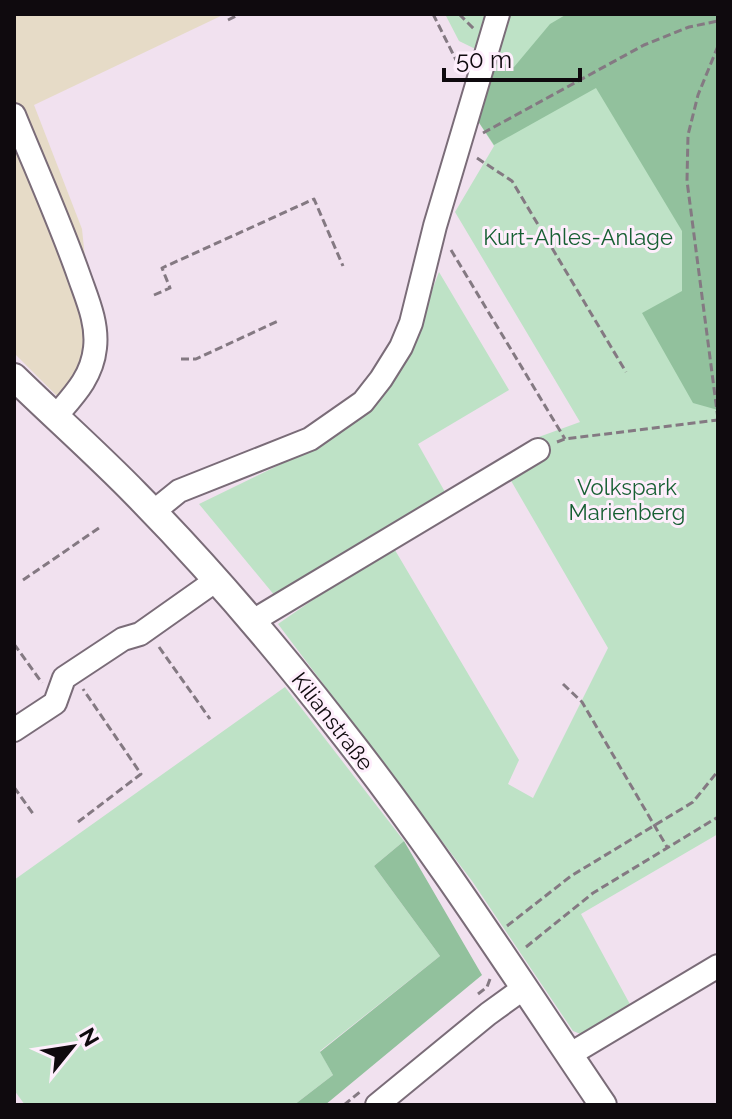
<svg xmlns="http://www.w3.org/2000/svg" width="732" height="1119" font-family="Raleway,sans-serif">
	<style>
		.commercial { fill: #e6dbc7 }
		.green { fill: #bee2c6 }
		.forest { fill: #92c19d }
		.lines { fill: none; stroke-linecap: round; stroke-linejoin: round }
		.minor-casing { stroke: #7a6c78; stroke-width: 26 }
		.major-casing { stroke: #7a6c78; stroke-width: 30 }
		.path { stroke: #847982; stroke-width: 3; stroke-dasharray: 8 4; stroke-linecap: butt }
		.minor { stroke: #fff; stroke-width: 22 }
		.major { stroke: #fff; stroke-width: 26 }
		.labels { text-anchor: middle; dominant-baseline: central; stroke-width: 6; stroke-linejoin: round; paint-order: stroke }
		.park-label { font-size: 22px; fill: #165f32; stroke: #feeefc }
		.street-label { font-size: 22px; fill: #0f0a0e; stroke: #feeefc }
	</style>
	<rect width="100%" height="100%" fill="#f1e1ef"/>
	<polygon class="commercial" points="14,14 225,14 34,105 82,229 95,355 63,402 14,353"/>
	<g class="green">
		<polygon points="445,14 718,14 718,834 581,914 632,1008 583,1035 573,1031 472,881 278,624 392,545 519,760 508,784 533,798 608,648 510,479 536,438 580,422 455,212 494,146 476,118 493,60 502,62 459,41"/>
		<polygon points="439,272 509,390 418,444 445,492 275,596 199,504 320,445 406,358"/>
		<polygon points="285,687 404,841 374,866 440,956 320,1051 333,1075 294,1105 25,1105 14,1090 14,880"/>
	</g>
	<g class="forest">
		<polygon points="567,14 718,14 716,177 718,410 693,403 642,313 682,291 682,231 596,88 494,145 476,118 493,60 514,67 550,24"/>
		<polygon points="404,841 482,975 325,1105 294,1105 333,1075 320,1052 440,956 374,866"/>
	</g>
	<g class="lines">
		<defs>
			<g id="minor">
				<path d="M 14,115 C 36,169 60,222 79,276 C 87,299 98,323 95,348 C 92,377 74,395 56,416"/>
				<polyline points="153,512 179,491 310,439 363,402 381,379 401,347 411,323 435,226 498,14"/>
				<polyline points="251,622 538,450"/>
				<polyline points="14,730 55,703 64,678 123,639 140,634 215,581"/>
				<polyline points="569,1055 718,966"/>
				<polyline points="377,1105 488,1014 524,988"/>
			</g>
			<path id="major" d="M 14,377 C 54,416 97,454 136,494 C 208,567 276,647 339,728 C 434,848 517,978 603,1105"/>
		</defs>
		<use href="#minor" class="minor-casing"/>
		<use href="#major" class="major-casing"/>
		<g class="path">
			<polyline points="433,14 460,68"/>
			<polyline points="459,14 474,29"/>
			<polyline points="228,20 240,14"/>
			<polyline points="718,46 698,95 688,135 687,181 718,419"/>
			<polyline points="483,133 644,45 689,27 718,21"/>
			<polyline points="477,158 512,181 626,372"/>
			<polyline points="451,250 565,439"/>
			<polyline points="154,295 170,288 162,268 314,199 343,266"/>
			<polyline points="181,359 196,359 278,321"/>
			<polyline points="557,442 565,439 718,420"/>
			<polyline points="23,580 99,528"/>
			<polyline points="14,644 42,683"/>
			<polyline points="159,647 210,719"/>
			<polyline points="563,684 582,702 667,847"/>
			<polyline points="14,787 34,815"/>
			<polyline points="78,822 141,774 83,689"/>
			<polyline points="507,926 571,876 693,802 718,771"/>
			<polyline points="526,947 593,893 718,817"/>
			<polyline points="478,994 487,987 490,979"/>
			<polyline points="344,1105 361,1091"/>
		</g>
		<use href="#minor" class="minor"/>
		<use href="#major" class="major"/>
	</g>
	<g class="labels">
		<g class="park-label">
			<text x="578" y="237">Kurt-Ahles-Anlage</text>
			<text x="627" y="487">Volkspark<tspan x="627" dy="25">Marienberg</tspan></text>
		</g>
		<g class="street-label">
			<text transform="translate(333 721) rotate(52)">Kilianstraße</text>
		</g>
	</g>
	<rect width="732" height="1119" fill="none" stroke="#0f0a0e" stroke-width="32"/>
	<g transform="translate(72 1047) rotate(60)" stroke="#feeefc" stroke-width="6" paint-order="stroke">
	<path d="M0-6L14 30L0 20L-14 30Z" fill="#0f0a0e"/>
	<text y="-12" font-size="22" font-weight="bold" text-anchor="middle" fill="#0f0a0e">N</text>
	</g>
	<path d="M444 68v12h136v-12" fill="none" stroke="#0f0a0e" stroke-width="4"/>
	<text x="456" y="68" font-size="24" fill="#0f0a0e" stroke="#feeefc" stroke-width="6" paint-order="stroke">50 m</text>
</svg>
